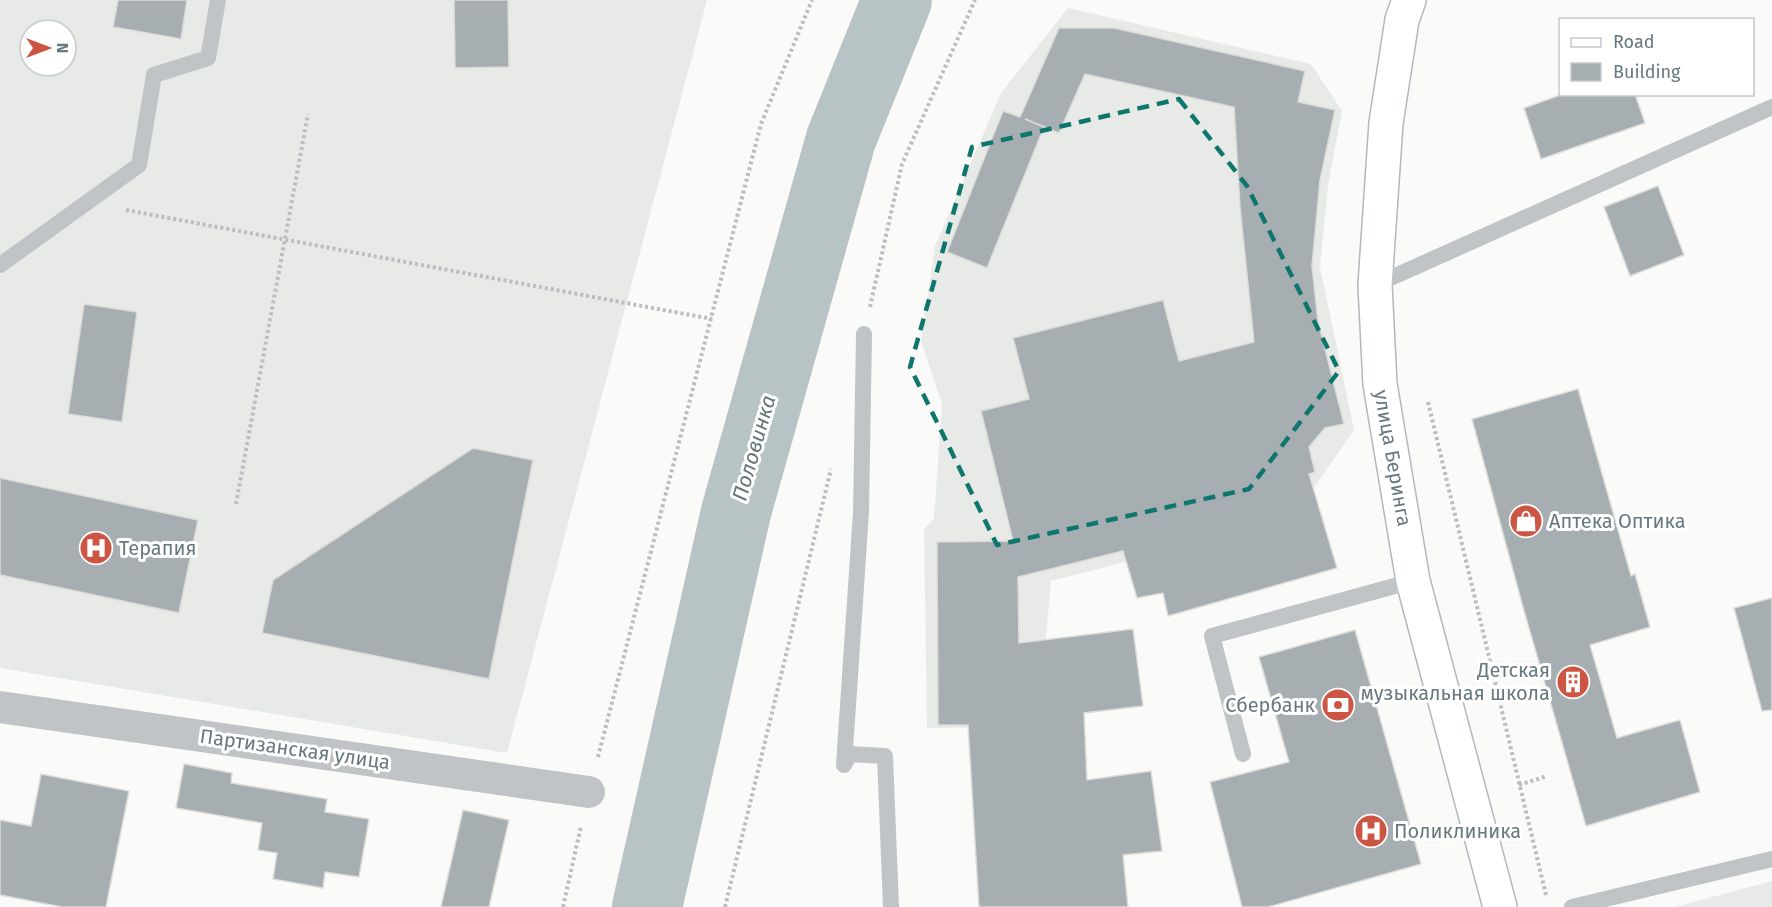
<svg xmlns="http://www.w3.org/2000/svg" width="1772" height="907" font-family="'Fira Sans',sans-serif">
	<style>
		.built { fill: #e8eae8; fill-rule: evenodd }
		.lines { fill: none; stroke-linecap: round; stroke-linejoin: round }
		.river { stroke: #b8c3c6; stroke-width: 70 }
		.building { fill: #a6aeb2; stroke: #dcdcda; stroke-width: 1.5 }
		.secondary-casing { stroke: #b2b9bc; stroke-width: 36 }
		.path { stroke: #babec0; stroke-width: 4; stroke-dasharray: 3 3; stroke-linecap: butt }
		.lane { stroke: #c0c4c7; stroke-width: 16 }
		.street { stroke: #c0c4c7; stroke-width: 32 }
		.secondary { stroke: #fff; stroke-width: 33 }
		.marked { fill: none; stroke: #0f766e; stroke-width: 4.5; stroke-dasharray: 12 8; stroke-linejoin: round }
		.labels { text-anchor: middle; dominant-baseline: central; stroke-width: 6; stroke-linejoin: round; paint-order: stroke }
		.street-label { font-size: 20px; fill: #68787f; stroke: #fff }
		.poi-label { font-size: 20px; fill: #68787f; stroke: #fff; text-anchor: start }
		.water-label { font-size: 21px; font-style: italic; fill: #647678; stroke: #fff }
	</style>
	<rect width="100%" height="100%" fill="#fafaf8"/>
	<g class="built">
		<path d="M 0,0 L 707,0 L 507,753 L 0,668 ZM 30,30 L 66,30 L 66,66 L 30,66 Z"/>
		<polygon points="1068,8 1311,64 1342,111 1328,185 1320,267 1354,430 1292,519 1051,581 1038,727 927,728 924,530 934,518 942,404 921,341 935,246 1001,93"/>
		<polygon points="1772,881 1772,907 1675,907"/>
	</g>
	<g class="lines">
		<polyline class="river" points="647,907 736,512 841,139 897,0"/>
	</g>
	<g class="building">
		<polygon points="118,0 187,0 181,39 113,27"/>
		<polygon points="454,0 508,0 509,67 455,68"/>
		<polygon points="1059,28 1114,28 1305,71 1298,102 1335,110 1320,180 1312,266 1318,321 1344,424 1325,428 1309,447 1315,472 1309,474 1337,568 1168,616 1163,593 1137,598 1123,551 1018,577 1019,643 1133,629 1143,706 1084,713 1087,780 1151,771 1162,851 1123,855 1128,907 979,907 968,725 938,725 937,542 1013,541 981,411 1029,399 1013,338 1163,300 1179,361 1254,342 1240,207 1234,107 1085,74 1059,133 1025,119 1044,127 987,268 947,252 1003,111 1020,117"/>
		<polygon points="1563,94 1635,94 1645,123 1541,159 1524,108"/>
		<polygon points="1658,186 1684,255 1630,276 1604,207"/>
		<polygon points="84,304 137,312 122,422 68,414"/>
		<polygon points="1578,389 1631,576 1635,574 1650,627 1590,645 1617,738 1680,720 1700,792 1586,826 1523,607 1472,419"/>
		<polygon points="473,448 533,460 489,679 262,633 273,580"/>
		<polygon points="0,478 198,520 179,613 0,575"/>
		<polygon points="1772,598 1772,710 1762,711 1734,608"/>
		<polygon points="1355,630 1421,864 1268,907 1242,907 1210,782 1289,762 1259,657"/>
		<polygon points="184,764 232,773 231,783 327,799 325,812 369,819 359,877 325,872 323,888 273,879 277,853 258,850 262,823 176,808"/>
		<polygon points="41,774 129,791 106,907 62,907 0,895 0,820 31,826"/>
		<polygon points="463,810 509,820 489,907 441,907"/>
	</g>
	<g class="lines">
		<defs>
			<polyline id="secondary" points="1409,0 1402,20 1386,123 1375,285 1380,384 1413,581 1500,907"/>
		</defs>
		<use href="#secondary" class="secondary-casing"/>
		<g class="path">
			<polyline points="126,210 712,319"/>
			<polyline points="870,307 902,164 975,0"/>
			<polyline points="1428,402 1546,895"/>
			<polyline points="236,504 308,114"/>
			<polyline points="598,757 761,124 812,0"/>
			<polyline points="1519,785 1547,776"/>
			<polyline points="563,907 581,826"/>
			<polyline points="725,907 831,469"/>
		</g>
		<g class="lane">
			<polyline points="0,265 139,165 154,75 208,58 218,0"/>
			<polyline points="1375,285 1772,107"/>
			<polyline points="864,334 861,512 844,765 850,754 885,756 891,907"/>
			<polyline points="1243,754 1212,636 1413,581"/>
			<polyline points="1572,907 1772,859"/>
		</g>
		<polyline class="street" points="0,707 589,792"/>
		<use href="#secondary" class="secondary"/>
	</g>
	<path class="marked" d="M 1179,99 L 1247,186 L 1339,371 L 1249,489 L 997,545 L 910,367 L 972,147 Z"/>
	<defs>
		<symbol id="shop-disc" viewBox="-11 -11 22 22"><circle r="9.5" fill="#cd5544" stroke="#fff"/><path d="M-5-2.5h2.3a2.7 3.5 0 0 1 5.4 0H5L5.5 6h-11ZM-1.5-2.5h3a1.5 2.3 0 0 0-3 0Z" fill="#fff"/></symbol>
		<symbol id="hospital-disc" viewBox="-11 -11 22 22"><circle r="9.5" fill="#cd5544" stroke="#fff"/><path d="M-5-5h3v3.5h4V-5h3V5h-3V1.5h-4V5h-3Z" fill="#fff"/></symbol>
		<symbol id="building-disc" viewBox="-11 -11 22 22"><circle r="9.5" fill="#cd5544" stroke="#fff"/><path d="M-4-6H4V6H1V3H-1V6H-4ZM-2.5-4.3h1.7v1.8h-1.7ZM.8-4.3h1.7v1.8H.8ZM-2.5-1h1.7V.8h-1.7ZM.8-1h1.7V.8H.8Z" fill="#fff"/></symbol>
		<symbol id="bank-disc" viewBox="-11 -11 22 22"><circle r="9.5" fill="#cd5544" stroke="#fff"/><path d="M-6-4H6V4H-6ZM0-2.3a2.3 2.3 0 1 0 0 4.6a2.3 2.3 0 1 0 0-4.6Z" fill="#fff"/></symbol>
	</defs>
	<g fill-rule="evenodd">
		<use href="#shop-disc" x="1507" y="502" width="38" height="38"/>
		<use href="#hospital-disc" x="77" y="529" width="38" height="38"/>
		<use href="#building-disc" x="1554" y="663" width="38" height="38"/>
		<use href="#bank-disc" x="1319" y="686" width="38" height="38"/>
		<use href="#hospital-disc" x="1352" y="812" width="38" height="38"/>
	</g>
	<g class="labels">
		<g class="street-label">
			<text transform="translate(1393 458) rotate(80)">улица Беринга</text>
			<text transform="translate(295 749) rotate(8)">Партизанская улица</text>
		</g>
		<g class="poi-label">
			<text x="1549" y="521">Аптека Оптика</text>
			<text x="119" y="548">Терапия</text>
			<text x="1550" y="670" text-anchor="end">Детская<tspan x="1550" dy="23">музыкальная школа</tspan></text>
			<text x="1315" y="705" text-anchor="end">Сбербанк</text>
			<text x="1394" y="831">Поликлиника</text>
		</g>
		<g class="water-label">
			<text transform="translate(754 448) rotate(-74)">Половинка</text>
		</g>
	</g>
	<rect x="1559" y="18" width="195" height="78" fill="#ffffff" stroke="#c3c9cc" stroke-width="1.5"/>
	<rect x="1571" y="38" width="30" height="9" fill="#ffffff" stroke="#c3c9cc" stroke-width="1.5"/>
	<text x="1613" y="48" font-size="18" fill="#68787f">Road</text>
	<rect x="1571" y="63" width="30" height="18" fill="#a6aeb2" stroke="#c3c9cc" stroke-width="1.5"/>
	<text x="1613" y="78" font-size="18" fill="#68787f">Building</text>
	<g transform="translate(48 48) rotate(90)"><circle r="28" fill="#ffffff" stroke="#c3c9cc" stroke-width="1.5"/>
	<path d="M0-4.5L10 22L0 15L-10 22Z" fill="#cd5544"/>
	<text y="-9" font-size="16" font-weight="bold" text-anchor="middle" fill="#68787f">N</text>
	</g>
</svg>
